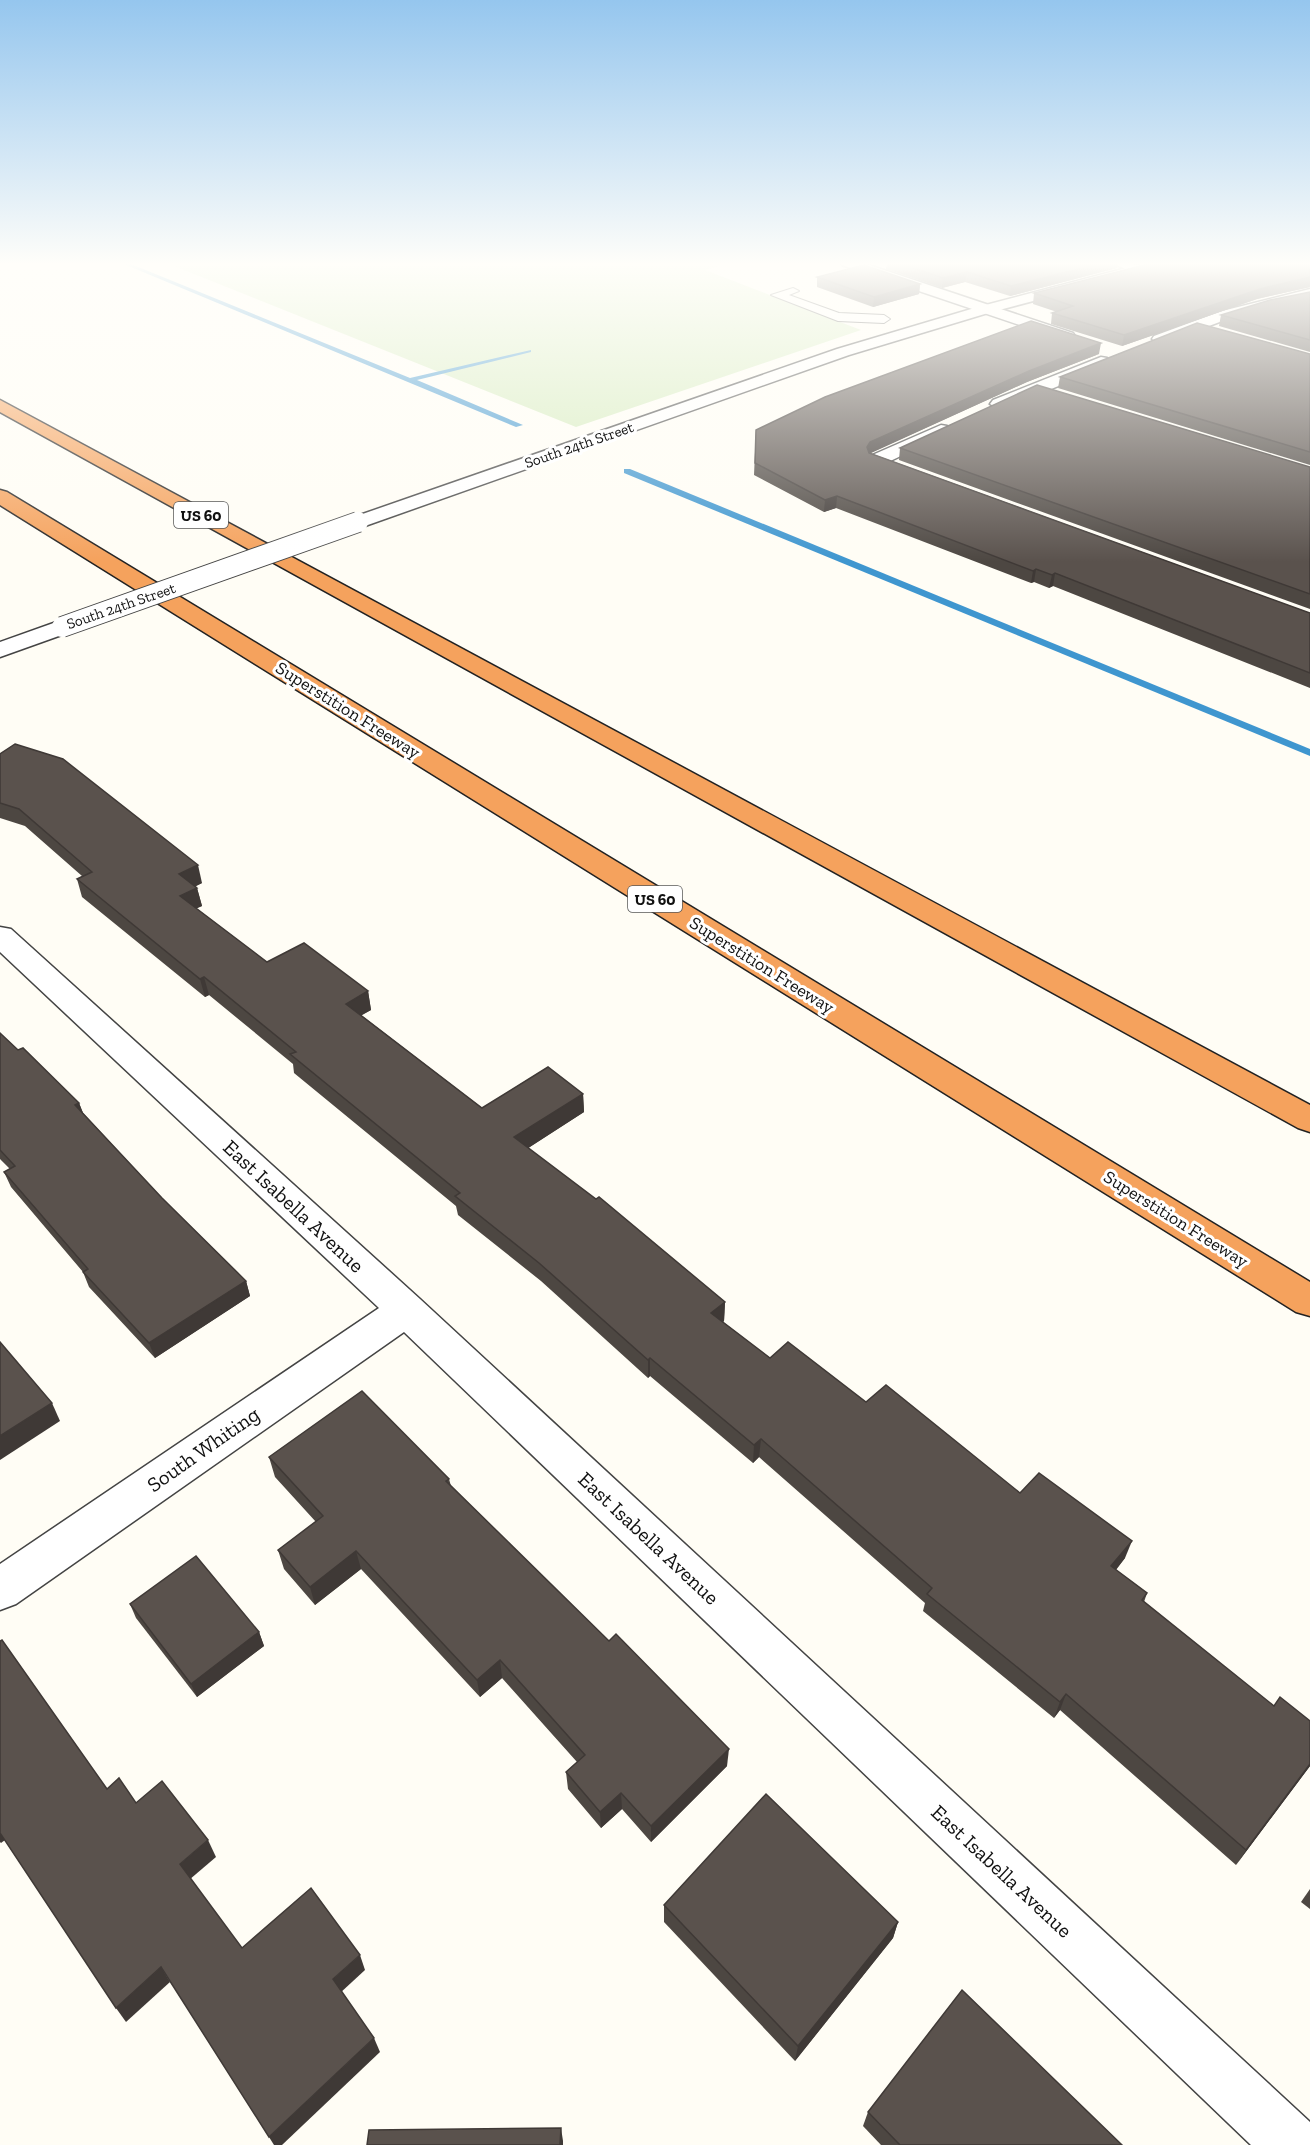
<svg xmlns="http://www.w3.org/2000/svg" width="1310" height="2145" font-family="'Zilla Slab',serif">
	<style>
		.green { fill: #d5ebbd }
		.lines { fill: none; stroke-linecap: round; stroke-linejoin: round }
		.stream { fill: #3f96cf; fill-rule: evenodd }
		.service-casing { stroke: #444; stroke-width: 2 }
		.minor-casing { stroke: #444; stroke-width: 3 }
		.tertiary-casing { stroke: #444; stroke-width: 3 }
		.motorway-casing { stroke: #222; stroke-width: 3 }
		.service { fill: #fff; fill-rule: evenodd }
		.minor { fill: #fff; fill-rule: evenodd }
		.tertiary { fill: #fff; fill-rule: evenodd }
		.motorway { fill: #f5a25d; fill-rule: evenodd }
		.tertiary-bridge-casing { stroke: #444; stroke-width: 22; stroke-linecap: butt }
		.tertiary-bridge { stroke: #fff; stroke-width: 20 }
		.wall { fill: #4d4742 }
		.shaded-wall { fill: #3f3936 }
		.building { fill: #5a524d; stroke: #3f3936; stroke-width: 1.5 }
		.labels { text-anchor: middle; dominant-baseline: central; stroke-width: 6; stroke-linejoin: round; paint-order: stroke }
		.far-street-label { font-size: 15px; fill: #111; stroke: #fff }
		.shield { fill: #fff; stroke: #585858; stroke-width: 1.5 }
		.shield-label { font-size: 16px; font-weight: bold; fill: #111 }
		.street-label { font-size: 18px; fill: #111; stroke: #fff }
		.near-street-label { font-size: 21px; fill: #111; stroke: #fff }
	</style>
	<rect width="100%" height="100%" fill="#fffdf5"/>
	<polygon class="green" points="164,262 735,262 705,270 861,330 576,427"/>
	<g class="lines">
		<g class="stream">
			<polygon points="119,262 126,262 410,378 531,350 531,352 417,380 523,425 516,427"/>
			<polygon points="624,469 630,469 1310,749 1310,756 624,473"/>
		</g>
		<defs>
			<polygon id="service" points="793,288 799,291 789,295 839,313 884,315 890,319 884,323 838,321 771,295"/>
			<g id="minor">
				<polygon points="840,262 860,262 1073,333 1075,336 1067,341 1061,339 842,265"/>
				<polygon points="1108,262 1129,262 1144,269 1137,273"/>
				<polygon points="1310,289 1310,299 1233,317 1166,342 1160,344 1152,339 1154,336 1222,311"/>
				<polygon points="1101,357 1107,358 1109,362 1107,366 1005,408 999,409 990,404 993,400"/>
				<polygon points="941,425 947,426 950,430 947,434 884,464 870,464 868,460 870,456"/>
				<polygon points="0,927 11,929 420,1299 1310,2122 1310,2145 1251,2145 404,1332 16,1604 0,1610 0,1564 379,1308 0,952"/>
			</g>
			<g id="tertiary">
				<polygon points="1149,262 1172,262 1170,265 988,313 849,355 365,526 351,526 348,522 351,518 837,349 978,307"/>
				<polygon points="62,620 70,622 73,627 70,632 0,657 0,642"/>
			</g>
			<g id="motorway">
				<polygon points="0,400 1310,1105 1310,1132 1298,1128 0,412"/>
				<polygon points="0,490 7,492 1310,1282 1310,1316 1296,1312 0,505"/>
			</g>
		</defs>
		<use href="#service" class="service-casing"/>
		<use href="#minor" class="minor-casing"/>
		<use href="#tertiary" class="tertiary-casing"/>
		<use href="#motorway" class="motorway-casing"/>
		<use href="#service" class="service"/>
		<use href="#minor" class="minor"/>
		<use href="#tertiary" class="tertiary"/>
		<use href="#motorway" class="motorway"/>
		<defs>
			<polyline id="tertiary-bridge" points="62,627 358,522"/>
		</defs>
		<use href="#tertiary-bridge" class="tertiary-bridge-casing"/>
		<use href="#tertiary-bridge" class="tertiary-bridge"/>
	</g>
	<g class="wall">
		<polygon points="887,262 1119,262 1117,268 1010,296 965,282 942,288 886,269"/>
		<polygon points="1310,262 1310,287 1257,299 1122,346 1051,324 1052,313 1057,312 1033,304 1034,293"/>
		<polygon points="817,277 920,284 919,294 873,307 817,287"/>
		<polygon points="1310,292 1310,352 1219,326 1221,315"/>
		<polygon points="1099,354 1027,382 870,453 1310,613 1310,688 1053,586 1049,588 1034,582 1031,583 836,508 824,512 754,475 756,430"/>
		<polygon points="1310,354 1310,465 1058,388 1060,377"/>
		<polygon points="900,448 1310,467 1310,609 899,460"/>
		<polygon points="0,754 202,883 196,886 197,888 202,906 196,908 267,962 368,991 371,1010 361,1015 482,1108 583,1094 584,1112 528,1148 725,1302 724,1321 723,1322 770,1358 866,1402 1020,1493 1125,1558 1116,1570 1147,1593 1144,1602 1310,1766 1236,1865 1060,1710 1054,1718 923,1611 925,1603 759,1457 753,1463 650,1376 648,1378 541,1281 458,1215 456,1206 294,1073 293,1064 209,995 205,997 82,897 77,879 82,876 25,826 0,818"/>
		<polygon points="0,1033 18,1050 79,1103 83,1113 162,1198 246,1281 250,1296 155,1358 89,1287 83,1272 11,1187 4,1172 10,1169 0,1159"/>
		<polygon points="269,1457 449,1479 451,1486 727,1766 651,1842 622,1809 601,1828 568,1789 566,1772 577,1762 502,1678 480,1697 361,1569 315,1605 284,1569 278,1550 316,1522 275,1477"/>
		<polygon points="130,1604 259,1632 264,1646 197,1697 136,1618"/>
		<polygon points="1310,1889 1310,1909 1301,1902"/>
		<polygon points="664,1905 898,1922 893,1938 795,2061 664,1922"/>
		<polygon points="868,2112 1122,2145 881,2145 863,2126"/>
	</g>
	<g class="shaded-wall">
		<polygon points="1106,262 1119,262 1117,268 1010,296 1011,286"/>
		<polygon points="967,272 965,282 942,288 943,278"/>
		<polygon points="1310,277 1310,287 1257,299 1122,346 1124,335 1260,289"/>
		<polygon points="920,284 919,294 873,307 874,297"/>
		<polygon points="1101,343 1099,354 1027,382 869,454 867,447 870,442 1029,371"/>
		<polygon points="837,496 836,508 824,512 825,500"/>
		<polygon points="1036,569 1034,582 1031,583 1033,571"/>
		<polygon points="1055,573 1053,586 1049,588 1052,575"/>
		<polygon points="198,865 202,883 184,892 179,874"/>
		<polygon points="197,888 202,906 185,914 180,896"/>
		<polygon points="204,977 209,995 205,997 200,979"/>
		<polygon points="368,991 371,1010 350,1022 346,1004"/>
		<polygon points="583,1094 584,1112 516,1156 514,1137"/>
		<polygon points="79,1103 85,1118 75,1105"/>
		<polygon points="246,1281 250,1296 155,1358 149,1343"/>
		<polygon points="725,1302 724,1321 711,1331 711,1313"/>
		<polygon points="650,1358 650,1376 648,1378 648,1360"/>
		<polygon points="52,1403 60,1421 0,1460 0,1436"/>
		<polygon points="761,1439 759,1457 753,1463 754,1445"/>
		<polygon points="1132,1541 1125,1558 1104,1584 1111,1566"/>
		<polygon points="356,1551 361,1569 315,1605 310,1587"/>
		<polygon points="259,1632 264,1646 197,1697 191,1684"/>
		<polygon points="500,1660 502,1678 480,1697 477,1680"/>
		<polygon points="1066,1694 1060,1710 1054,1718 1060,1702"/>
		<polygon points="729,1749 727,1766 651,1842 651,1826"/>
		<polygon points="1310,1764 1310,1766 1236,1865 1246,1850"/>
		<polygon points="621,1793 622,1809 601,1828 600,1812"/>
		<polygon points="0,1832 5,1840 1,1843 0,1842"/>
		<polygon points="208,1840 216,1857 189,1880 180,1864"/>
		<polygon points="898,1922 893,1938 795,2061 798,2046"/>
		<polygon points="360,1955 365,1970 339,1994 333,1979"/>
		<polygon points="161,1967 170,1982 126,2022 116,2008"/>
		<polygon points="374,2038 380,2052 282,2145 274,2145 269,2137"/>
		<polygon points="561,2128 563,2141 563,2145 560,2145"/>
	</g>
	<g class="building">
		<polygon points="895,262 1106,262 1011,286 967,272 943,278"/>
		<polygon points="1156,262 1310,262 1310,277 1260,289 1124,335 1052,313 1073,306 1034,293"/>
		<polygon points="864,265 920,284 874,297 817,277"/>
		<polygon points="1310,292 1310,340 1221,315 1270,300"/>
		<polygon points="1031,321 1101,343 1029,371 870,442 867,447 869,453 1310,613 1310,673 1055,573 1052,575 1036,569 1033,571 837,496 825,500 755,463 756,430 825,397"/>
		<polygon points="1197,323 1310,354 1310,452 1060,377"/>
		<polygon points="1037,385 1310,467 1310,594 900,448"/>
		<polygon points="15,744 63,759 198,865 179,874 197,888 180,896 267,962 304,943 368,991 346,1004 482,1108 548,1067 583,1094 514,1137 596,1199 599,1197 725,1302 711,1313 770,1358 788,1342 866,1402 886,1385 1020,1493 1039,1473 1132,1541 1111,1566 1147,1593 1142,1600 1274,1706 1280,1697 1310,1721 1310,1764 1246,1850 1066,1694 1060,1702 927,1594 932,1588 761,1439 754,1445 650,1358 648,1360 539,1263 455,1196 460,1193 290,1054 296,1052 204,977 200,979 77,879 92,872 19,809 0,803 0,754"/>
		<polygon points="0,1033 18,1050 23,1048 79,1103 75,1105 162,1198 246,1281 149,1343 83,1272 88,1269 4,1172 15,1166 0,1150"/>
		<polygon points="0,1342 52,1403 0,1436"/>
		<polygon points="362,1391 449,1479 446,1481 609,1641 616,1634 729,1749 651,1826 621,1793 600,1812 566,1772 585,1755 500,1660 477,1680 356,1551 310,1587 278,1550 323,1516 269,1457"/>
		<polygon points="196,1556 259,1632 191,1684 130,1604"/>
		<polygon points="2,1640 107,1789 119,1778 136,1803 162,1781 208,1840 180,1864 242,1948 311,1888 360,1955 333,1979 374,2038 269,2137 161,1967 116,2008 0,1833 0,1641"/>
		<polygon points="766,1794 898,1922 798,2046 664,1905"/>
		<polygon points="962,1990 1122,2145 900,2145 868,2112"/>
		<polygon points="561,2128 560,2145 367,2145 369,2130"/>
	</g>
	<linearGradient id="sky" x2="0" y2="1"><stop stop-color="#95c6ee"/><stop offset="0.47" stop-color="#fffefa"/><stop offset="1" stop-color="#fffefa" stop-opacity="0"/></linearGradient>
	<rect width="1310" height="562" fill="url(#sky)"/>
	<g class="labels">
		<g class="far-street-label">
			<text transform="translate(579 445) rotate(-19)">South 24th Street</text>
			<text transform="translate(121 606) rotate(-19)">South 24th Street</text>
		</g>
		<g class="shield">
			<rect x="174" y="502" width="54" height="26" rx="4.5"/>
			<rect x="628" y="886" width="54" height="26" rx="4.5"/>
		</g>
		<g class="shield-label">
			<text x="201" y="515">US 60</text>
			<text x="655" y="899">US 60</text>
		</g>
		<g class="street-label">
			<text transform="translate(348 710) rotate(32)">Superstition Freeway</text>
			<text transform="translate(762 965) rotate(32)">Superstition Freeway</text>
			<text transform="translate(1176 1219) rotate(32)">Superstition Freeway</text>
		</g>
		<g class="near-street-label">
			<text transform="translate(294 1206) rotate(43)">East Isabella Avenue</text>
			<text transform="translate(203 1449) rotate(-35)">South Whiting</text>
			<text transform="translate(649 1538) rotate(43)">East Isabella Avenue</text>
			<text transform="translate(1002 1871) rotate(43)">East Isabella Avenue</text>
		</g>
	</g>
</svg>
